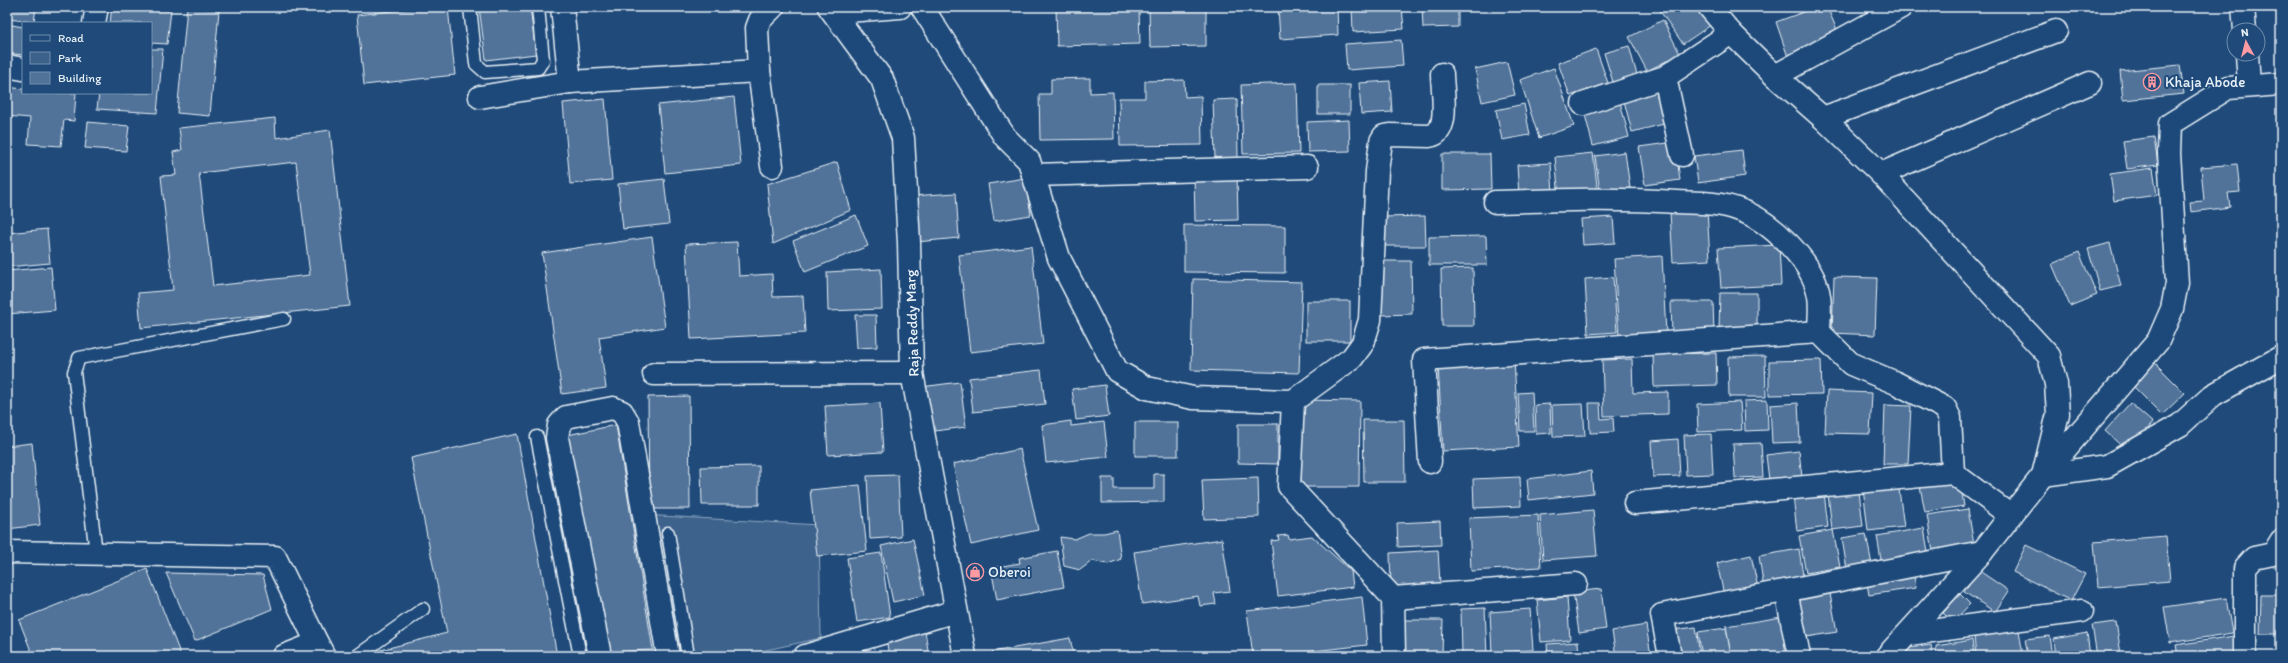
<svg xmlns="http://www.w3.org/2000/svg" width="2288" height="663" font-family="Itim,sans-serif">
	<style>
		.green { fill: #3c628c; stroke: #92aac2 }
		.building { fill: #517399; stroke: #e8f1f8; fill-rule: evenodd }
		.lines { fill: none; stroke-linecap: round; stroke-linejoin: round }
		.service-casing { stroke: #e8f1f8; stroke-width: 15 }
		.minor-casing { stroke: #e8f1f8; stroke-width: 25 }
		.tertiary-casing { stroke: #e8f1f8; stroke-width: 25 }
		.service { stroke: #1f4a7a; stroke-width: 12 }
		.minor { stroke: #1f4a7a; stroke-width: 22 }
		.tertiary { stroke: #1f4a7a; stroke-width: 22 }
		.labels { text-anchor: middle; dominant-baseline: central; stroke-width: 4; stroke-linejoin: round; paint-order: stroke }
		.poi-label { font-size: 15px; fill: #e8f1f8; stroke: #1f4a7a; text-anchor: start }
		.street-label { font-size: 15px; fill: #e8f1f8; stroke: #1f4a7a }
	</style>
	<rect width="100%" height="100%" fill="#1f4a7a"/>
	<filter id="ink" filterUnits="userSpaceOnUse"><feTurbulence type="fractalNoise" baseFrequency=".025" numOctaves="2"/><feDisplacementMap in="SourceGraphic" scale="8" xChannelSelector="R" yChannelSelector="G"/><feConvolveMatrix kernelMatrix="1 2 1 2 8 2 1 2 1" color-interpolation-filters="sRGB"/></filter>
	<g filter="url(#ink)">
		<polygon class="green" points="643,515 819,525 821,638 739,656 657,656"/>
		<g class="building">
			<polygon points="7,7 36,7 34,22 7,19"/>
			<polygon points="112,7 171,10 167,44 151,43 151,23 110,23"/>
			<polygon points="187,7 219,10 210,116 177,113"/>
			<polygon points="425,7 448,7 455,75 364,85 357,15"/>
			<polygon points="479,7 530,7 536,54 486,60"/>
			<polygon points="1056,7 1139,7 1140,44 1057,46"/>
			<polygon points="1149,7 1206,7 1206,46 1150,47"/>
			<polygon points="1278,7 1337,7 1338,35 1280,39"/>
			<polygon points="1352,7 1402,7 1404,29 1353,32"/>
			<polygon points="1422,7 1458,7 1458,27 1423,28"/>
			<polygon points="1666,7 1699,7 1711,25 1683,44 1660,11"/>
			<polygon points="1817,7 1827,7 1838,32 1819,39 1822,45 1789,60 1776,22"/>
			<polygon points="1663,20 1680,54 1647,71 1629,37"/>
			<polygon points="7,24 23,27 23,55 7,53"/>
			<polygon points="1401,40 1403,66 1347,70 1345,44"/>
			<polygon points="1629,46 1637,75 1613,82 1604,53"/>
			<polygon points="151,49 163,49 157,113 97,109 99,93 151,93"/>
			<polygon points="1596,49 1608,83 1570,96 1558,63"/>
			<polygon points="1507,62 1515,95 1482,102 1475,69"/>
			<polygon points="2180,65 2184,94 2123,100 2120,71"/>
			<polygon points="1554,68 1574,126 1539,138 1520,80"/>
			<polygon points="1090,78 1090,93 1113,92 1114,139 1040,140 1039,94 1051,94 1051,79"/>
			<polygon points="1184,80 1185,97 1201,96 1202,145 1120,146 1119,98 1145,98 1145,81"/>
			<polygon points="1390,81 1392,112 1361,114 1359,83"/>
			<polygon points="1297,83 1299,153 1243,154 1241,85"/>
			<rect x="1318" y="85" width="32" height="29"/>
			<polygon points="7,87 23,89 23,93 76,93 74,121 64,120 61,146 28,144 30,118 7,116"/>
			<polygon points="1660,88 1668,123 1632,132 1623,97"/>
			<polygon points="734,97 741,165 665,173 658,105"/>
			<polygon points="1619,98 1629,137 1593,146 1583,107"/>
			<polygon points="605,99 612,180 570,184 563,103"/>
			<polygon points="1237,99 1238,158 1215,158 1213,100"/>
			<polygon points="1524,104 1530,135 1502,140 1496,110"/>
			<path d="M 275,118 L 276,138 L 330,130 L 350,306 L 141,328 L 138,293 L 173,290 L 161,176 L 176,175 L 173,152 L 182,150 L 179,128 ZM 296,162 L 310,275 L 213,286 L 199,173 Z"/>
			<polygon points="1349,120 1350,151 1308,152 1307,122"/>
			<polygon points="88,122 129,126 126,151 85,148"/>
			<polygon points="2154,137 2158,165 2127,169 2123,141"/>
			<polygon points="1675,142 1680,180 1645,185 1639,147"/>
			<polygon points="1742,150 1745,176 1698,183 1694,156"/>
			<polygon points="1625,152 1630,188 1600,192 1595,156"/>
			<polygon points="1593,153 1598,194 1559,198 1555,157"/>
			<polygon points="1442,154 1490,154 1491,189 1442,190"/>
			<polygon points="837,162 851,210 773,244 767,184"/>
			<polygon points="1551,163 1553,194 1519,196 1517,165"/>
			<polygon points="2237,164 2240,192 2228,193 2230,207 2191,212 2190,202 2204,201 2201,167"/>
			<polygon points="2153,168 2157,195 2114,201 2110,174"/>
			<polygon points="1237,173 1238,220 1195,221 1194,174"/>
			<polygon points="1025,178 1031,215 994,221 988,184"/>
			<polygon points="664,179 669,224 623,229 618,184"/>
			<polygon points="956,193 959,238 916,242 912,196"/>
			<polygon points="1707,209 1710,260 1673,262 1670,212"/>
			<polygon points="856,215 868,246 805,272 793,241"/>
			<polygon points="1425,216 1426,246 1382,246 1382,217"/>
			<polygon points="1613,217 1615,243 1583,245 1581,219"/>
			<polygon points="1184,225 1285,226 1285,273 1184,272"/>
			<polygon points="47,229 50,263 7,267 7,233"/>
			<polygon points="1486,236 1487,265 1429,265 1429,237"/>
			<polygon points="652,237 665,327 599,337 606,388 562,394 542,253"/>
			<polygon points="737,242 739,276 772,274 773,297 803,296 805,333 691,339 686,244"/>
			<polygon points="2110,243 2121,286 2100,291 2088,249"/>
			<polygon points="1779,245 1781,285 1721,288 1718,248"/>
			<polygon points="1031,246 1043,344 970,352 959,255"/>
			<polygon points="2079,252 2097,295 2070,306 2052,264"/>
			<polygon points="1662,256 1666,334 1619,337 1614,259"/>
			<polygon points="1380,261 1411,261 1412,314 1380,315"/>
			<polygon points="51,267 55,310 7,314 7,271"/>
			<polygon points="1473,268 1474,326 1442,326 1441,269"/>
			<polygon points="881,269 882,309 828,311 827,272"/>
			<polygon points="1613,277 1617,332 1588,334 1585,279"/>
			<polygon points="1834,277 1877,278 1875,335 1832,333"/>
			<polygon points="1193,279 1302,282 1299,373 1191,370"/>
			<polygon points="1720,293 1757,293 1757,330 1719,330"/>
			<rect x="1306" y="301" width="44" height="40"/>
			<polygon points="1671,302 1713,302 1714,334 1672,335"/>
			<polygon points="855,315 876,315 877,347 857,348"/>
			<polygon points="1716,353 1717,385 1654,387 1653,354"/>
			<polygon points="1765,356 1766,397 1729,397 1728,357"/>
			<polygon points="1632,359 1633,393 1668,392 1668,414 1604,416 1602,360"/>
			<polygon points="1514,360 1519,447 1443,451 1438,365"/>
			<polygon points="1821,360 1822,394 1769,395 1769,361"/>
			<polygon points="2153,361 2185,393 2162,415 2131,384"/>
			<polygon points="1041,370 1045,404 973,412 969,378"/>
			<polygon points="960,382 966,427 927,432 921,387"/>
			<polygon points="1105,385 1109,416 1076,420 1072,389"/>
			<polygon points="1827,391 1872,393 1870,434 1825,433"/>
			<polygon points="1532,392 1534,431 1520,431 1518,393"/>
			<polygon points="689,396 690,509 649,509 648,397"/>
			<polygon points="1302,400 1360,401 1359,487 1301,487"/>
			<polygon points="1767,400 1768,430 1745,431 1744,401"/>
			<polygon points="1740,402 1742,430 1698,432 1697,404"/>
			<polygon points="880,403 883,452 828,455 825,406"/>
			<polygon points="1589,403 1600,403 1601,419 1613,418 1614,432 1590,433"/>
			<polygon points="1798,403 1800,442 1772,443 1770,405"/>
			<polygon points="2130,403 2153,423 2127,451 2105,431"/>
			<polygon points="1550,404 1551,433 1536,434 1535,405"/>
			<polygon points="1583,404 1585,436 1553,437 1552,405"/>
			<polygon points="1885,405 1911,406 1908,464 1883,464"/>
			<polygon points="1363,420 1404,420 1405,482 1364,482"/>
			<polygon points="1071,421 1071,426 1104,422 1108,457 1046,463 1042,425"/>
			<rect x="1135" y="422" width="43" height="34"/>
			<polygon points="1238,424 1278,424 1278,464 1238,463"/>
			<polygon points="616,425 653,650 607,652 567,435"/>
			<polygon points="517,434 557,656 370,656 369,653 447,633 411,458"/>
			<polygon points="1711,434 1713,474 1686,475 1684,435"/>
			<polygon points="1678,439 1680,476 1653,477 1651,441"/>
			<polygon points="32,443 40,525 7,529 7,446"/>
			<polygon points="1761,443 1763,477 1735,478 1733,444"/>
			<polygon points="1020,449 1038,530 971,545 953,464"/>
			<polygon points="1799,451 1802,477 1769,480 1766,455"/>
			<polygon points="759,466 759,505 702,505 701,467"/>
			<polygon points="1591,471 1593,493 1529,500 1527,479"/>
			<polygon points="1154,474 1164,474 1164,502 1102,503 1102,478 1114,478 1114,489 1154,489"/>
			<polygon points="898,475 901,537 870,539 867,476"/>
			<polygon points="1520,477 1521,506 1474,508 1473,479"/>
			<polygon points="1258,478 1259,517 1204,519 1202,480"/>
			<polygon points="1960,480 1964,506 1925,512 1920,486"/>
			<polygon points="1898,482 1904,527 1868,531 1863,487"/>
			<polygon points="860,485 867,551 817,556 810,490"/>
			<polygon points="1859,491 1863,526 1832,530 1828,494"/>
			<polygon points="1824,492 1828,527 1797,531 1793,496"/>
			<polygon points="1968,509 1975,551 1934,558 1927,515"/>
			<polygon points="1593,510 1597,556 1543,560 1540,515"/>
			<polygon points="1538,515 1541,567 1471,571 1469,518"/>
			<polygon points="1440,521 1441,545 1398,547 1397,523"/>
			<polygon points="1924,528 1929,558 1882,566 1877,536"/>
			<polygon points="1117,530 1121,559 1108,564 1092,561 1080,570 1064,566 1060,537 1075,539 1089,533 1104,533"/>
			<polygon points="1833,530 1840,567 1806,573 1799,536"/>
			<polygon points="1866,534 1872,565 1847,570 1842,538"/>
			<polygon points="1288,535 1289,539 1312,536 1351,571 1353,587 1278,596 1271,541 1279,540 1278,536"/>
			<polygon points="2166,536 2170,581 2098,587 2094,542"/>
			<polygon points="913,539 925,595 893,602 881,546"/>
			<polygon points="1222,539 1230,591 1214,593 1216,604 1200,606 1198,596 1142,604 1134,552"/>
			<polygon points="2026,545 2085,574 2071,601 2013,572"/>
			<polygon points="1799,549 1804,582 1764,589 1759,556"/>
			<polygon points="1438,550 1440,584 1391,586 1390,553"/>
			<polygon points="1057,551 1064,587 997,600 991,568 1020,563 1019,558"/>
			<polygon points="881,553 890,617 857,622 847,558"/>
			<polygon points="1751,555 1758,588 1724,595 1717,563"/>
			<polygon points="147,569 181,656 33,656 19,620"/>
			<polygon points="1913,570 1916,588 1869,595 1866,577"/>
			<polygon points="1978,570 2009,591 1995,612 1964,592"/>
			<polygon points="166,573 263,575 272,609 195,641"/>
			<polygon points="1829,588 1837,632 1801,638 1793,595"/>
			<polygon points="1601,589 1606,629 1579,633 1573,592"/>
			<polygon points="1960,594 1970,604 1953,622 1943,613"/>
			<polygon points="2261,595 2281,595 2281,634 2260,634"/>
			<polygon points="1362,597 1367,645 1269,656 1253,656 1247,611"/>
			<polygon points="1567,597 1570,640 1541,642 1537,600"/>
			<polygon points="2226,598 2232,633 2170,643 2164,607"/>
			<polygon points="1485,608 1487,656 1462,656 1461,609"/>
			<polygon points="1530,609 1533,650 1492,653 1490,612"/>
			<polygon points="1788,616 1794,652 1767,656 1731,656 1726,626"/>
			<polygon points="1402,620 1443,620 1442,656 1402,656"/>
			<polygon points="2116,622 2121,654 2097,656 2092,625"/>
			<polygon points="1646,625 1651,656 1616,656 1612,631"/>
			<polygon points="1696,627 1700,656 1677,656 1672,630"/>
			<polygon points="1726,628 1731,656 1702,656 1698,632"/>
			<polygon points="2019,630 2023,656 1976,656 1974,637"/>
			<polygon points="925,631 929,656 889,656 886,638"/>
			<polygon points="2087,633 2090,656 2056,656 2054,639"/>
			<polygon points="2050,636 2053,656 2028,656 2025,639"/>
			<polygon points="2234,636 2236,656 2178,656 2176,645"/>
			<polygon points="1070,638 1074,656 993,656 992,652"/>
			<polygon points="1972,640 1974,656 1937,656 1936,646"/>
			<polygon points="1578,642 1579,656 1548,656 1547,644"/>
			<polygon points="1931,645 1933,656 1903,656 1902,649"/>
		</g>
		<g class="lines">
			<defs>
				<g id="service">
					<polyline points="470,7 476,64 485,72 538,68 543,60 538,7"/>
					<polyline points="537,437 580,656"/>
					<polyline points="668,533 688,656"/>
					<polyline points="96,553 74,372 79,358 284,319"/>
					<polyline points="357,656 423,609"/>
				</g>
				<g id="minor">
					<polyline points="562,7 570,82 759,71"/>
					<polyline points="922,7 1005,137 1029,161 1059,258 1117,371 1147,388 1193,398 1293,401 1289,486 1393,598 1576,584"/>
					<polyline points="1709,7 1731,33 1775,76 1823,118 1881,174 2049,356 2056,384 2058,414 2044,471"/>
					<polyline points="2243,7 2245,30"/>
					<polyline points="834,12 900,7"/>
					<polyline points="94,23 97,7"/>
					<polyline points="2247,54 2249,85"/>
					<polyline points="7,66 23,69"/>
					<polyline points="1775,76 1901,7"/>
					<polyline points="1665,77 1682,155"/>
					<polyline points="480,97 570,82"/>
					<polyline points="1583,104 1665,77 1731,33"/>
					<polyline points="1823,118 2056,31"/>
					<polyline points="772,166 759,71 757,28 760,20 773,7"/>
					<polyline points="1881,174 2090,83"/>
					<polyline points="1033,175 1307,167"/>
					<path d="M 1495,202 C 1556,200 1616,198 1677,202 C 1696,203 1718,202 1737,209 C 1769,219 1814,262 1819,296 C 1821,307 1819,320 1819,332 L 1851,364 L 1896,383 L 1945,408 L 1950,418 L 1953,473 L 2011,516"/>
					<polyline points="654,374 912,373"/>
					<path d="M 1293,401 L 1352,358 L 1363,343 L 1370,320 L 1377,171 L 1381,141 L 1384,136 L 1390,135 L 1429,136 C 1451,134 1442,90 1442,74"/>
					<polyline points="1430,462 1424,360 1819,332"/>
					<polyline points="2043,475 2107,466 2180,425 2213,395 2281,357"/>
					<polyline points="1635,503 1953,473"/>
					<polyline points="7,552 275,557 317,643"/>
					<polyline points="1786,591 1799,656"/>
					<polyline points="1393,598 1394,656"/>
					<polyline points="1909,634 2082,611"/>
					<polyline points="600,656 557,438 559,425 566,417 613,408 622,412 628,422 668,656"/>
					<polyline points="1670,656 1662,615 1982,552"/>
					<polyline points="1887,656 1982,552 2043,475 2158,341 2172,309 2177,283 2169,153 2170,124 2228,88 2281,84"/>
					<polyline points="2245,656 2245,568 2254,558 2273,554 2281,541"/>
				</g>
				<g id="tertiary">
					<polyline points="829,7 882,79 903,138 909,243 912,373 965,656"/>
					<polyline points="284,656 317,643 324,656"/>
					<polyline points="805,656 956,611"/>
				</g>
			</defs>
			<use href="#service" class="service-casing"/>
			<use href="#minor" class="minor-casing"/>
			<use href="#tertiary" class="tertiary-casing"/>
			<use href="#service" class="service"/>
			<use href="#minor" class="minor"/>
			<use href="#tertiary" class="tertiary"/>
		</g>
	</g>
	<defs>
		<symbol id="building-ring" viewBox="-11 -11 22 22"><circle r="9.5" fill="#1f4a7a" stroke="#ff9aa2" stroke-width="1.5"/><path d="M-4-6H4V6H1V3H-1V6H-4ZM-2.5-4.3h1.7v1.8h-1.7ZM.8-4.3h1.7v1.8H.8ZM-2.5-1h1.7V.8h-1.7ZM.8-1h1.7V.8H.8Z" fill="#ff9aa2"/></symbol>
		<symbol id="shop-ring" viewBox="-11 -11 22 22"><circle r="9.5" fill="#1f4a7a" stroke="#ff9aa2" stroke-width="1.5"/><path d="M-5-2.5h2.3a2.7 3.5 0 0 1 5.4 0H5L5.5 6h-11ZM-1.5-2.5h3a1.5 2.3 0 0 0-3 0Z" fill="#ff9aa2"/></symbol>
	</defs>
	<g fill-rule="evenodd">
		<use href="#building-ring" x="2142" y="72" width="20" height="20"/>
		<use href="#shop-ring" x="965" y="562" width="20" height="20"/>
	</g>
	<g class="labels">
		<g class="poi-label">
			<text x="2165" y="82">Khaja Abode</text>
			<text x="988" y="572">Oberoi</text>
		</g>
		<g class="street-label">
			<text transform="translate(912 323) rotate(-92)">Raja Reddy Marg</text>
		</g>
	</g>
	<rect width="2288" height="663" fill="none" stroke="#1f4a7a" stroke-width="24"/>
	<rect x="12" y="12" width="2264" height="639" fill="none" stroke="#e8f1f8" stroke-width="1.5" filter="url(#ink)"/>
	<rect x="22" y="22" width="130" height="72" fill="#1f4a7a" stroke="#6f8dac"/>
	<rect x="30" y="35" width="20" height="6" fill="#1f4a7a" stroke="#6f8dac"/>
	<text x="58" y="42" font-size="12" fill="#e8f1f8">Road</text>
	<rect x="30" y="52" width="20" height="12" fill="#3c628c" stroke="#6f8dac"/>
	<text x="58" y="62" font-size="12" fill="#e8f1f8">Park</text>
	<rect x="30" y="72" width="20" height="12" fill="#517399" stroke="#6f8dac"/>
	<text x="58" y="82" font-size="12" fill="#e8f1f8">Building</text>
	<g transform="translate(2246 42) rotate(353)"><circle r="19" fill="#1f4a7a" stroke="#6f8dac"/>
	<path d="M0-3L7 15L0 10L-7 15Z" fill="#ff9aa2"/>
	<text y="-6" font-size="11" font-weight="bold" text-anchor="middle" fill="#e8f1f8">N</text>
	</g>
</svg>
